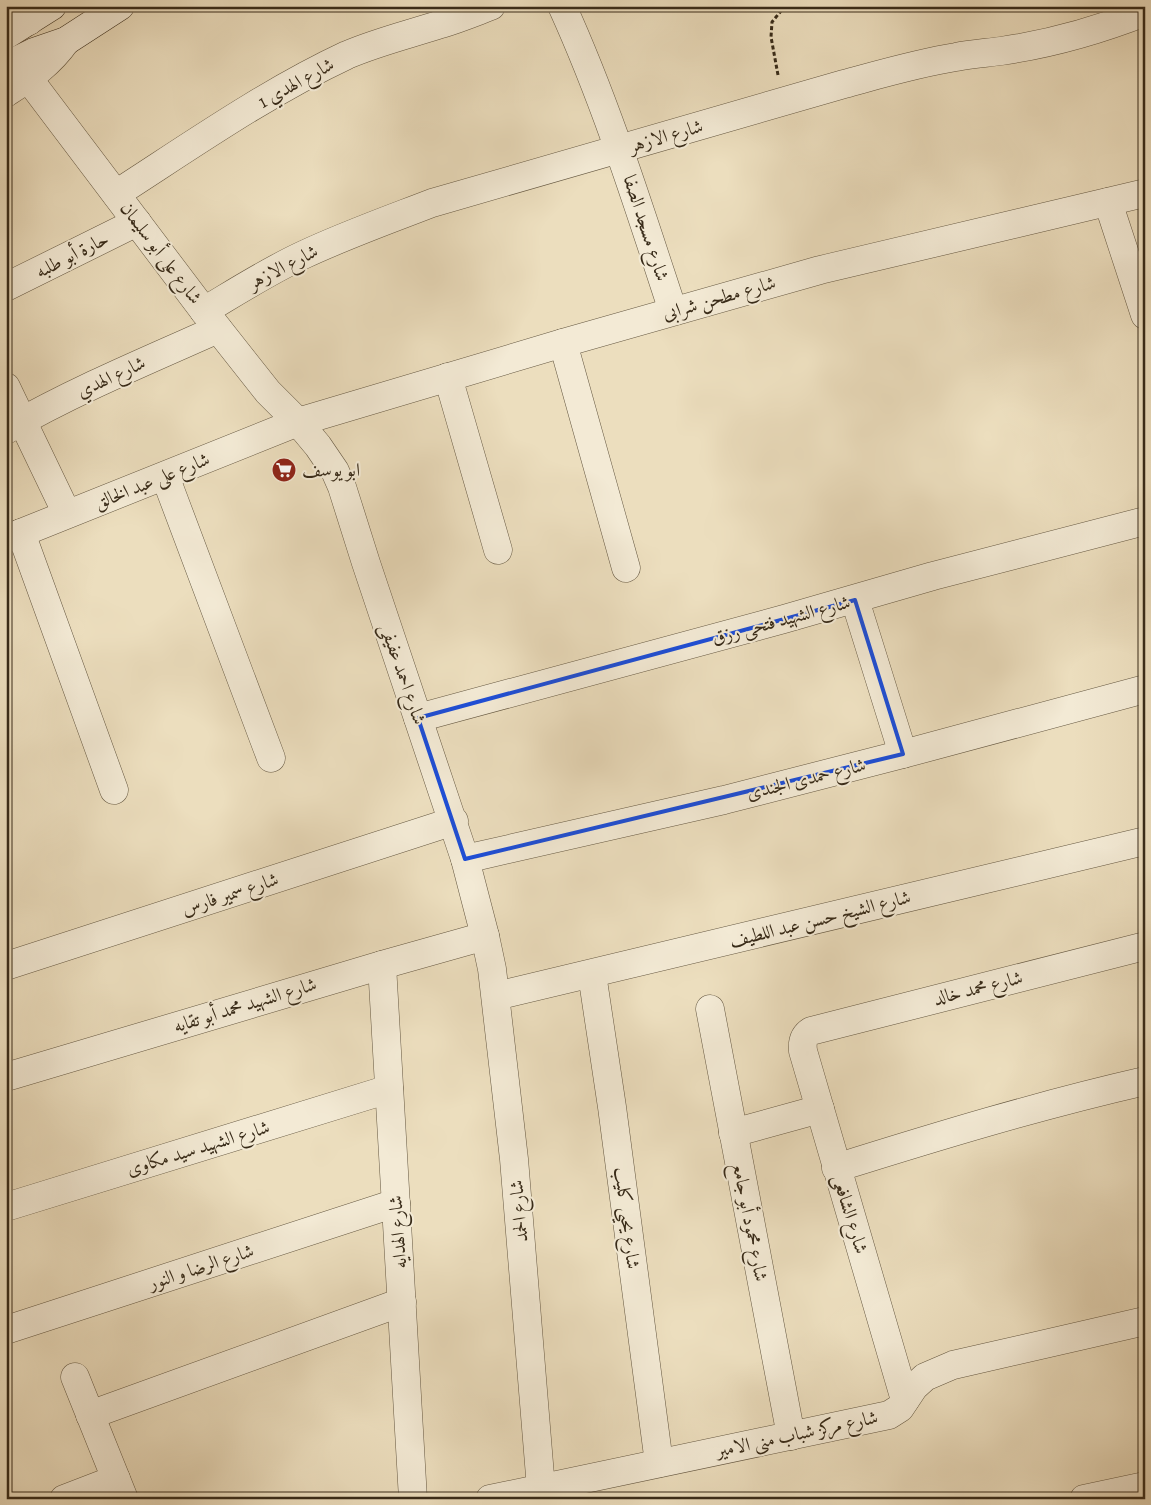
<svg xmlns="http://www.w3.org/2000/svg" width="1151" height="1505" font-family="Alegreya,Amiri,serif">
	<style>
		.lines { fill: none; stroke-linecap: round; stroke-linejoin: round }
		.street-casing { stroke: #655842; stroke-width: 29 }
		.secondary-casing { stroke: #382b19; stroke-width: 29 }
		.path { stroke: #382b19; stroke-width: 3; stroke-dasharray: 4 2.5; stroke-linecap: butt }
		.street { stroke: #f3ead5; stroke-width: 28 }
		.secondary { stroke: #f3ead5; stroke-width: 28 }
		.marked { fill: none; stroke: #1d4ed8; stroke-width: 4; stroke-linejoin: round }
		.labels { text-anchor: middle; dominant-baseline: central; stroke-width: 4; stroke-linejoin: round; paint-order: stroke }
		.street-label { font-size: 19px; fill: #382b19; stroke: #f3ead5 }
		.poi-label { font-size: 19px; fill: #382b19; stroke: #f3ead5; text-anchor: start }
	</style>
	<rect width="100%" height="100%" fill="#ecdebe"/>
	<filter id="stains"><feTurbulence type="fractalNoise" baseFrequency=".004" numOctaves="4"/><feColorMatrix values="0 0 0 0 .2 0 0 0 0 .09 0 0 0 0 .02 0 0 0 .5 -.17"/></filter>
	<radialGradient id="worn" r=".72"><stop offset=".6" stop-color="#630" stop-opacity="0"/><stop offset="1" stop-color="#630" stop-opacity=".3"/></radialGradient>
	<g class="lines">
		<defs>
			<g id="street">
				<polyline points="19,6 29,21"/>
				<path d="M 562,6 C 607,105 639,208 673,311"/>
				<polyline points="28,78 204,311 268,392 298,422 318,446 335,471 342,487 366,563 465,859 485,936 492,969 514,1159 541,1488"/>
				<path d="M 6,93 C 30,77 49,65 66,41"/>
				<path d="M 116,194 C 192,145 266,93 347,55 C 377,42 410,34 441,24 C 458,19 475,12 491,6"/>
				<polyline points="1108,202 1145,315"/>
				<polyline points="6,287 137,222"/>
				<path d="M 204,311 C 236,292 267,272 301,256 C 343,236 388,220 432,203 L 844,84 C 881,74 918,63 956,57 C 971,54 986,53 1001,51 C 1050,44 1099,30 1145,12"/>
				<polyline points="563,343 626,568"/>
				<polyline points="448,377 498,550"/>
				<polyline points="6,387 67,514"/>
				<path d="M 6,430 C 74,391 146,361 218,329"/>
				<polyline points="165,476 271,758"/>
				<polyline points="21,533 114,790"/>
				<polyline points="6,539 298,422 563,343 820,270 1145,193"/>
				<polyline points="855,600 903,754"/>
				<polyline points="418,718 784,619 933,576 1145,521"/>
				<polyline points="465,859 724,800 903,754 1145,689"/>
				<polyline points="382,965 413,1499"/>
				<polyline points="6,966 454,821"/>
				<polyline points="592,974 612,1107 659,1463"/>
				<polyline points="496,996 1145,841"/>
				<polyline points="710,1009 791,1436"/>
				<polyline points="6,1077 382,965 485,936"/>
				<polyline points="733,1133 820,1109"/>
				<path d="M 836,1168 C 938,1136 1040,1105 1145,1081"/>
				<polyline points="6,1207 389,1089"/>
				<polyline points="6,1330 396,1203"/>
				<polyline points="75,1377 124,1499"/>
				<path d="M 905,1400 L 803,1051 C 802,1042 803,1036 811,1031 L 1145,946"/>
				<polyline points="90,1415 402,1302"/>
				<polyline points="64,1499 116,1479"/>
				<polyline points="490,1499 889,1415 900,1408 914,1387 925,1377 953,1365 1145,1321"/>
				<polyline points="1084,1499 1145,1486"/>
			</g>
			<g id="secondary">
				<polyline points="6,35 52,6"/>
				<polyline points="6,66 34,52 66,41 120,6"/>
			</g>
		</defs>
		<use href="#street" class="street-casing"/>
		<use href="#secondary" class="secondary-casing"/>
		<polyline class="path" points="778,75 771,37 772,22 785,6"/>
		<use href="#street" class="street"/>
		<use href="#secondary" class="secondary"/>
	</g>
	<path class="marked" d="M 855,600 L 903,754 L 465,859 L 418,718 Z"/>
	<defs>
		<symbol id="supermarket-disc" viewBox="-11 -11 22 22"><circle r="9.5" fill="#8f2418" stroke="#f3ead5"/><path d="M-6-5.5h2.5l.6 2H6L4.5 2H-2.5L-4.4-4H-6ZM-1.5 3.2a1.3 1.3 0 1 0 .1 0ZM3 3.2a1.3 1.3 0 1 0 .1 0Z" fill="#fff"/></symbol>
	</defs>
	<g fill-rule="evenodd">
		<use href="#supermarket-disc" x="270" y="456" width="28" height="28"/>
	</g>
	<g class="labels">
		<g class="street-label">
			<text transform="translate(296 83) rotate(-29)">شارع الهدي 1</text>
			<text transform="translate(666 136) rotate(-16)">شارع الازهر</text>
			<text transform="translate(646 228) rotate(72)">شارع مسجد الصفا</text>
			<text transform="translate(161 253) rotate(53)">شارع على أبو سليمان</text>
			<text transform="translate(72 255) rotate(-27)">حارة أبو طلبه</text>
			<text transform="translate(283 267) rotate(-27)">شارع الازهر</text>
			<text transform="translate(719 298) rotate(-16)">شارع مطحن شرابى</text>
			<text transform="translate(111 377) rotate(-25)">شارع الهدي</text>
			<text transform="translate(152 481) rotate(-22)">شارع على عبد الخالق</text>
			<text transform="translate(781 620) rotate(-15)">شارع الشهيد فتحى رزق</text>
			<text transform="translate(403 674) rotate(71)">شارع احمد عفيفى</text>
			<text transform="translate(806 779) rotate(-14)">شارع حمدى الجندى</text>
			<text transform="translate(230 894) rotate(-18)">شارع سمير فارس</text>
			<text transform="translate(820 919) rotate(-14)">شارع الشيخ حسن عبد اللطيف</text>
			<text transform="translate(978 988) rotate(-14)">شارع محمد خالد</text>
			<text transform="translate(245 1005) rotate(-17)">شارع الشهيد محمد أبو تقايه</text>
			<text transform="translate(198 1148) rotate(-17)">شارع الشهيد سيد مكاوى</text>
			<text transform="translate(519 1211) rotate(-95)">شارع الحمد</text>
			<text transform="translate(850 1214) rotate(73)">شارع الشافعى</text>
			<text transform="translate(627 1218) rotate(83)">شارع يحيى كليب</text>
			<text transform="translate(750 1222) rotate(79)">شارع محمود أبو جامع</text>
			<text transform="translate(398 1232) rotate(-94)">شارع الهدايه</text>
			<text transform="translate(201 1267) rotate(-18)">شارع الرضا و النور</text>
			<text transform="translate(797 1434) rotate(-12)">شارع مركز شباب منى الامير</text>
		</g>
		<g class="poi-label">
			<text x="302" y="470">ابو يوسف</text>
		</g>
	</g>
	<rect width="1151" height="1505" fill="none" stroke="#ecdebe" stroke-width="25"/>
	<rect x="8" y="8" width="1136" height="1490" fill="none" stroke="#382b19" stroke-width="2.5"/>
	<rect x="12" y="12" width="1126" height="1480" fill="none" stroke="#382b19"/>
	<rect width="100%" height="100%" filter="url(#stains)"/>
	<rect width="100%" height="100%" fill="url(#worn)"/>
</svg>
